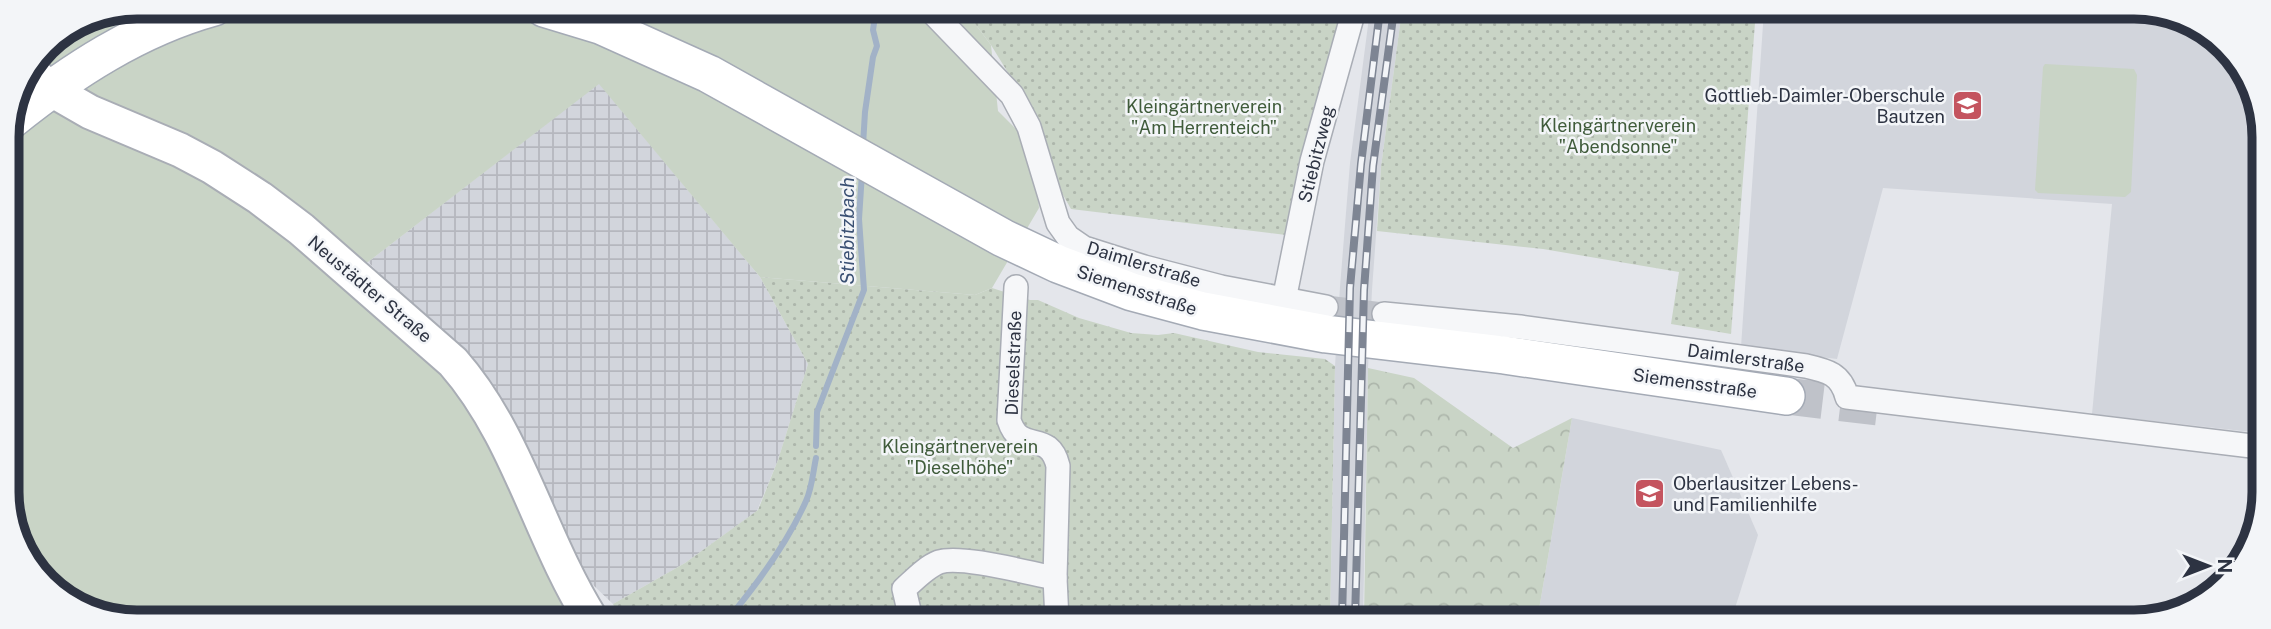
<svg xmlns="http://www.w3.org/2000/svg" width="2271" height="629" font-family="'Public Sans',sans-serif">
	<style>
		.built { fill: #d2d5dc }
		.industrial { fill: url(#industrial-grid) }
		.grass { fill: #c9d4c6 }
		.forest { fill: url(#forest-crowns) }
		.garden { fill: url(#garden-dots) }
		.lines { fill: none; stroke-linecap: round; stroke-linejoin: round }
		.stream { stroke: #a2b2c7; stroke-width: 6 }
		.street-tunnel { stroke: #bfc2c9; stroke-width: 23; stroke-dasharray: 23 11; stroke-linecap: butt }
		.primary-tunnel { stroke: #bfc2c9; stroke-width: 37; stroke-dasharray: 37 18; stroke-linecap: butt }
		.street-casing { stroke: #a9adb5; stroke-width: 26 }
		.secondary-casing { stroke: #a9adb5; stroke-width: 37 }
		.primary-casing { stroke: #a4aab5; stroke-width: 40 }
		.street { stroke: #f6f7f9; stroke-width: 23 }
		.secondary { stroke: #fff; stroke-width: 33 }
		.primary { stroke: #fff; stroke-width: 37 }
		.rail-casing { stroke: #7e8593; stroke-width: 8 }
		.rail { stroke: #f3f5f8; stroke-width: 5; stroke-dasharray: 16; stroke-linecap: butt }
		.labels { text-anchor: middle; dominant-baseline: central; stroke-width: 5; stroke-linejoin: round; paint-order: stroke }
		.poi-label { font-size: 18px; fill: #2d3342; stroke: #f3f5f8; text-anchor: end }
		.park-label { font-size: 18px; fill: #405c3b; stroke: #f3f5f8 }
		.street-label { font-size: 18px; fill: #2d3342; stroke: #f3f5f8 }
		.water-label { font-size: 19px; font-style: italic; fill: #3a5073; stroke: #f3f5f8 }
		.rim { fill: none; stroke: #2d3342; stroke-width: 9 }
	</style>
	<defs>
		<pattern id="industrial-grid" width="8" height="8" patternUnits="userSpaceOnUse" patternTransform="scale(1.75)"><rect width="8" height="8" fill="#d2d5dc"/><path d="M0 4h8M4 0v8" fill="none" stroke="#b5b7be"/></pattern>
		<pattern id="forest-crowns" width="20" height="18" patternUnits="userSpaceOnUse" patternTransform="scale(1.75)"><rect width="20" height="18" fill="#c9d4c6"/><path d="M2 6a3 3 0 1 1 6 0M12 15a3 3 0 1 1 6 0" fill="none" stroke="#adb6ab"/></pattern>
		<pattern id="garden-dots" width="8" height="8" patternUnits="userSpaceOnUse" patternTransform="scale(1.75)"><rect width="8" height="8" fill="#c9d4c6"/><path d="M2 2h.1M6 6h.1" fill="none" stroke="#adb6ab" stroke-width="1.8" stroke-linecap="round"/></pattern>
	</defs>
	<rect width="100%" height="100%" fill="#e4e6eb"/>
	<g class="built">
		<polygon points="1370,10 1402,10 1381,167 1372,290 1368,368 1363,620 1330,620 1335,366 1340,287 1350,163"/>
		<polygon points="1764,10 2167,11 2231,51 2262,112 2260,433 2092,414 2112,204 1883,188 1837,359 1741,347"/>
		<polygon points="1572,418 1721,450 1758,535 1731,621 1537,621"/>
	</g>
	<polygon class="industrial" points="599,83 760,277 808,364 778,460 757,511 685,563 613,604 572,565 448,340 368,262"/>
	<g class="grass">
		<path d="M 137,7 L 964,9 L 991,45 L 998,111 L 1020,133 L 1035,168 L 1039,208 L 992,288 L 975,295 L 760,277 L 599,84 L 368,262 L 336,276 C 383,318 433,360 472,412 L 575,619 L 104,618 L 40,578 L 9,517 L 7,129 L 45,45 L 88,17 Z"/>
		<polygon points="2045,64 2134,69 2137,75 2131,192 2125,197 2038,193 2035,190 2043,67"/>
	</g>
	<polygon class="forest" points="1368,368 1414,378 1513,448 1572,418 1537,621 1364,620"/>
	<g class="garden">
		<polygon points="964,9 1349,10 1286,235 1071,209 1055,181 1037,120 991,45"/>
		<polygon points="1402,10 1756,10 1731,334 1671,324 1679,272 1543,249 1377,231 1381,167"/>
		<polygon points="760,277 975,295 992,288 1030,300 1038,300 1079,318 1131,333 1158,335 1174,333 1258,352 1325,359 1335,366 1330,620 620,619 613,604 685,563 758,510 778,460 808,364"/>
	</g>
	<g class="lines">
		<g class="stream">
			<polyline points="863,145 865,112 873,57 877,46 873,30 876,9"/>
			<polyline points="816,446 817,412 864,290 859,219 862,173"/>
			<path d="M 728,619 C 758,583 787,544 806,501 C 812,488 813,472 816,458"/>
		</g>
		<polyline class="street-tunnel" points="1326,307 1384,314"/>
		<polyline class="primary-tunnel" points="1786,396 1886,408"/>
		<defs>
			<g id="street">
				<polyline points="929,9 1012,95 1029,127 1058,223 1068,237 1084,248 1144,267 1221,287 1326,307"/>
				<path d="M 1016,287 L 1009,420 C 1020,456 1049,428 1058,466 L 1055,578 L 1057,620"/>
				<polyline points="1284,300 1312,161 1354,10"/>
				<path d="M 1384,314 L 1520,327 L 1806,366 C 1828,371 1841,374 1847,397 L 2260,447"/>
				<path d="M 911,619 L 904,589 C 914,580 926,567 939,562 C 962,555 1028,573 1055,578"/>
			</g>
			<path id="secondary" d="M 33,73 L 50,89 L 90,112 L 180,150 L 212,167 L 260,198 L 301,229 L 453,362 C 518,436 539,536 591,619"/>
			<g id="primary">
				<polyline points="544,8 600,25 709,74 1003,238 1058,264 1132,292 1203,311 1326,334 1504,355 1786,396"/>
				<path d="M 11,120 C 72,71 138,28 214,7"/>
			</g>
		</defs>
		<use href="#street" class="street-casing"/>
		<use href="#secondary" class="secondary-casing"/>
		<use href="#primary" class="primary-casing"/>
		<use href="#street" class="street"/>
		<use href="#secondary" class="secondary"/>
		<use href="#primary" class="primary"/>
		<defs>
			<g id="rail">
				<polyline points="1342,620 1350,288 1361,164 1380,10"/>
				<polyline points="1355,620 1364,290 1373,166 1394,10"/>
			</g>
		</defs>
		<use href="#rail" class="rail-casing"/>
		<use href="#rail" class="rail"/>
	</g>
	<defs>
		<symbol id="school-square" viewBox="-11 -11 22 22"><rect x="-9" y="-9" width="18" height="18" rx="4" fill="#c4545f" stroke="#f3f5f8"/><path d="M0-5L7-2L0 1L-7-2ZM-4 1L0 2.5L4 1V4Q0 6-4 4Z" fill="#fff"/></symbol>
	</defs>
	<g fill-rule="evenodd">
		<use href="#school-square" x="1950" y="88" width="35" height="35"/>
		<use href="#school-square" x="1632" y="476" width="35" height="35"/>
	</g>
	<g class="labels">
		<g class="poi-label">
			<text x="1945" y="95">Gottlieb-Daimler-Oberschule<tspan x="1945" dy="21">Bautzen</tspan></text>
			<text x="1673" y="483" text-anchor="start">Oberlausitzer Lebens-<tspan x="1673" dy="21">und Familienhilfe</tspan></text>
		</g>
		<g class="park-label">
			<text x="1204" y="106">Kleingärtnerverein<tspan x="1204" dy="21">"Am Herrenteich"</tspan></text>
			<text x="1618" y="125">Kleingärtnerverein<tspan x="1618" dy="21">"Abendsonne"</tspan></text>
			<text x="960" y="446">Kleingärtnerverein<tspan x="960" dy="21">"Dieselhöhe"</tspan></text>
		</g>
		<g class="street-label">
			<text transform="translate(1316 154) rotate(-76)">Stiebitzweg</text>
			<text transform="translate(1144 264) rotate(17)">Daimlerstraße</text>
			<text transform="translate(370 289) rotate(40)">Neustädter Straße</text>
			<text transform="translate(1137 290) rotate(18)">Siemensstraße</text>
			<text transform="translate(1746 358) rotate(8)">Daimlerstraße</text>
			<text transform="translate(1013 363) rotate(-88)">Dieselstraße</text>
			<text transform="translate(1695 383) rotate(8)">Siemensstraße</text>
		</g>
		<g class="water-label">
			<text transform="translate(847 231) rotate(-90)">Stiebitzbach</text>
		</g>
	</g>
	<path d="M0 0H2271V629H0ZM137 19H2134A118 118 0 0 1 2252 137V492A118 118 0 0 1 2134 610H137A118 118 0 0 1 19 492V137A118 118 0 0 1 137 19Z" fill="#f3f5f8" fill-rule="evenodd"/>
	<path class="rim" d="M137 19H2134A118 118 0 0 1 2252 137V492A118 118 0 0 1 2134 610H137A118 118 0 0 1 19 492V137A118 118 0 0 1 137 19Z"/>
	<g transform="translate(2208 566) rotate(90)" stroke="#f3f5f8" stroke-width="5" paint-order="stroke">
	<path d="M0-5L12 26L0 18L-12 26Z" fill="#2d3342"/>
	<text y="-10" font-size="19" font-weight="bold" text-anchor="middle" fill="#2d3342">N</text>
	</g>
</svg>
